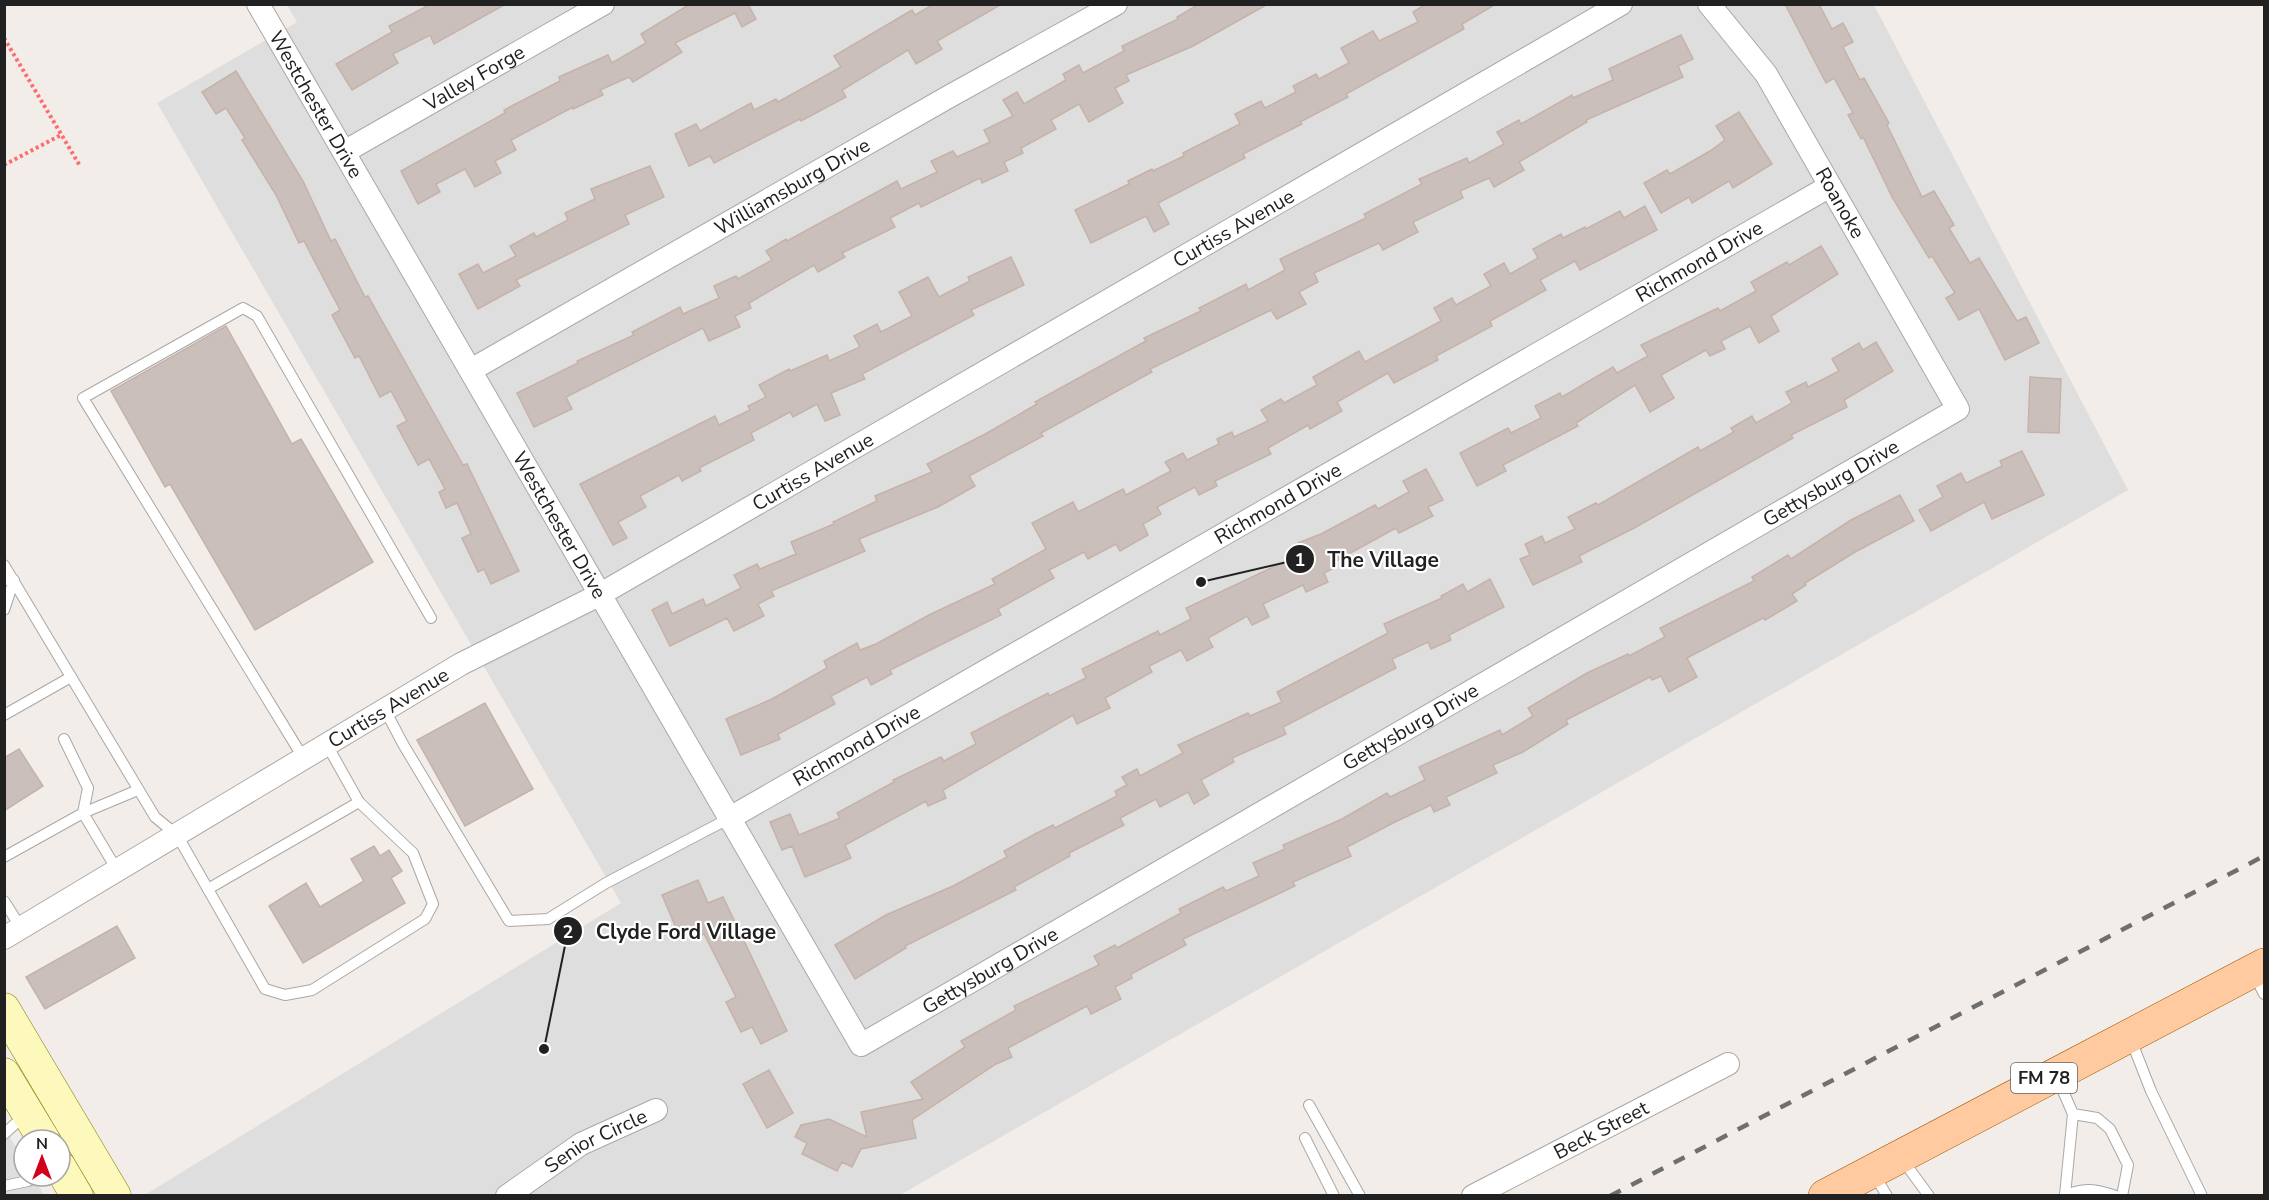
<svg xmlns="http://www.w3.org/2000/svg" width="2269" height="1200" font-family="'Nunito Sans',sans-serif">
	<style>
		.residential { fill: #dfdede }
		.building { fill: #cabfba; stroke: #c5b2a9; stroke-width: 1.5 }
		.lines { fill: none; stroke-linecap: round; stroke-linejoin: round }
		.lane-casing { stroke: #a8a8a8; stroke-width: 12 }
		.street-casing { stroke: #a8a8a8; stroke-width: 24 }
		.secondary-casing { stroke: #817e00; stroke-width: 33 }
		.primary-casing { stroke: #9f5600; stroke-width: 34 }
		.path { stroke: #ff6c6f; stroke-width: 4; stroke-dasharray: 3 3; stroke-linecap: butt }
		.lane { stroke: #fff; stroke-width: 10 }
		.street { stroke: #fff; stroke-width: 22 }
		.secondary { stroke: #fdf8bb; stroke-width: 32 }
		.primary { stroke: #ffcaa0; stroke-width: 33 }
		.rail { stroke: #6f6f6f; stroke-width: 4.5; stroke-dasharray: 12 12; stroke-linecap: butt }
		.labels { text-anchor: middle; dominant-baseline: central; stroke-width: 4.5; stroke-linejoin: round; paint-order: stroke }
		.shield { fill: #fff; stroke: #646464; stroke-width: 1.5 }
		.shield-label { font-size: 18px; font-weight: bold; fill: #212121 }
		.street-label { font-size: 20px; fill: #212121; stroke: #fff }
		.leader { fill: none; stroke: #212121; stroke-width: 2 }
		.callout-dot { fill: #212121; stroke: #fff; stroke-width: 2 }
		.mark-label { font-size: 18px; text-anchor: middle; font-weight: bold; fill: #fff }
		.callout-label { font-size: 21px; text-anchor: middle; font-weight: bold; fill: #212121; stroke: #fff; stroke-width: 4.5; stroke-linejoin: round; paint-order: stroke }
	</style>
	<rect width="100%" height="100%" fill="#f2ede8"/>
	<g class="residential">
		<polygon points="287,5 1874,5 2128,490 900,1195 143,1196 621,903 157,103 297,22"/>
		<polygon points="4,1127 24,1161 24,1176 33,1176 44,1195 5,1195"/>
	</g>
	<g class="building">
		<polygon points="431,4 506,4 434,44 430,35 393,54 398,63 352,90 336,64 392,32 389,26"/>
		<polygon points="690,4 751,4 749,6 756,19 742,27 735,13 675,43 682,52 633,82 629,77 600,90 603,95 573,109 573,107 511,140 516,150 495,161 501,173 475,187 465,169 436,184 440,192 418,204 401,171 505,113 504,110 560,81 559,77 608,55 612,63 646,43 641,34"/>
		<polygon points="934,4 1002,4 937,41 942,49 916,64 908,50 842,90 846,97 801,121 800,119 714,163 710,156 689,166 675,134 696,124 700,131 751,103 754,110 776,99 778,102 841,67 834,56 912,10 915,15"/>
		<polygon points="1199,4 1268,4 1193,46 1126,75 1129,81 1115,88 1123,103 1089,122 1079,104 1051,120 1056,129 1021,148 1023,153 1004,162 1008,171 982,183 980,178 921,207 919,203 890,218 895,227 842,253 845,257 818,272 814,265 749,303 751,308 735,316 740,327 709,341 703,328 566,397 572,409 534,427 517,393 578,363 577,361 634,335 632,332 680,307 683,314 719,298 714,286 736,276 738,279 772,260 766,251 786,239 787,241 897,181 901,189 937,172 931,161 953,151 957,157 990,142 984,130 1013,116 1003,100 1017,92 1024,104 1066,80 1063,74 1079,65 1083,73 1124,51 1122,46 1178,19 1177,17"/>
		<polygon points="1426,4 1496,4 1462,24 1464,29 1346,94 1348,97 1300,122 1302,124 1243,154 1245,158 1158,203 1169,224 1154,232 1146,216 1091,243 1075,210 1129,184 1128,181 1152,169 1153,171 1184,156 1183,153 1240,124 1235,114 1261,101 1265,108 1296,92 1293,86 1316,74 1319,79 1349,63 1341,48 1373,31 1379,41 1418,22 1413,12"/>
		<polygon points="1785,4 1819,4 1832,29 1843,23 1853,42 1843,47 1860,80 1864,78 1889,123 1887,125 1922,197 1934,191 1954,225 1949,228 1970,263 1979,258 2017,321 2026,317 2039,343 2005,360 1979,309 1959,320 1946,298 1955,293 1932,256 1929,258 1892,197 1863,137 1861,139 1848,115 1853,113 1834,78 1826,83"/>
		<polygon points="1681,35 1693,59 1678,66 1683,77 1586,120 1587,122 1519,162 1524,170 1494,187 1489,178 1460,191 1463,198 1413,222 1418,232 1383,250 1379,243 1314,273 1318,282 1299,292 1306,304 1277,319 1271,310 1150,369 1152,372 1041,433 1043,436 969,476 975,486 938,507 859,539 865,551 771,591 774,596 758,604 764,616 734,631 727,618 670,646 652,610 667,602 672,614 703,599 706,606 741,588 734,575 757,564 760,569 796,554 791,542 834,524 833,522 877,501 875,496 932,472 927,464 987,433 1037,404 1035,402 1146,341 1144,338 1201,311 1199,308 1246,284 1248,290 1285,270 1280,259 1366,218 1364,214 1422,184 1419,179 1467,158 1469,163 1504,144 1497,132 1519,120 1521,124 1572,95 1573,98 1613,80 1609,69"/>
		<polygon points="236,71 303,181 331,241 335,239 365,297 368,296 463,465 467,464 519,571 491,584 484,569 478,572 462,538 471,534 457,503 446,508 439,492 445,489 429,459 418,465 397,426 407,421 391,391 380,397 359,356 355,358 332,315 340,310 304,241 299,243 276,195 242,140 245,138 226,108 216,114 202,92"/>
		<polygon points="1739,112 1772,164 1733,188 1729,181 1692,203 1689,197 1661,213 1644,183 1667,170 1670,174 1710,151 1725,140 1716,126"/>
		<polygon points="650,166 664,197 625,215 629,224 516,280 520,286 478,309 459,274 478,264 483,273 516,256 510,246 534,233 536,237 568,220 565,213 595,199 591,189"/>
		<polygon points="1645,206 1657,230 1580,270 1575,261 1540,280 1546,290 1490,321 1492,326 1436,356 1438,360 1394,383 1388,373 1337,402 1342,411 1310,429 1308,425 1268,448 1271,454 1215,481 1217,486 1199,495 1195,487 1157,507 1161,514 1143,524 1148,535 1120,551 1116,544 1088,559 1084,552 1049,570 1054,578 998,609 1001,615 890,670 892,674 871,685 867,677 831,696 835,704 778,734 780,739 741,755 726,719 772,699 827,668 824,661 857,643 860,650 876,644 931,614 995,584 992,579 1046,549 1032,523 1073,502 1078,512 1123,489 1126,495 1171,471 1165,462 1183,453 1187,460 1219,444 1217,439 1232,432 1234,437 1268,421 1261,410 1281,399 1284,403 1317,385 1313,377 1359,351 1365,362 1441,321 1434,308 1452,298 1456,305 1491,286 1484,274 1504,263 1510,274 1538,258 1533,249 1561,234 1563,238 1585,227 1586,229 1620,211 1624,218"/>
		<polygon points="1821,246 1838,274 1771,316 1779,331 1759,343 1750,326 1721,341 1725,349 1710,356 1706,350 1661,375 1674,398 1650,412 1635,385 1576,423 1578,426 1503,465 1506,471 1477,486 1460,453 1508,428 1511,433 1541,418 1535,406 1560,393 1562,397 1613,367 1617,373 1648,356 1641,345 1718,308 1720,311 1756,291 1751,282 1787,262 1789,265"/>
		<polygon points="1011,257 1024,285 971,310 974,315 862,374 865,379 831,393 840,415 825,421 817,404 793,417 790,412 751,433 754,440 699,468 701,471 682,481 679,475 640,496 646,507 618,522 627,538 613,545 580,484 715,416 719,425 750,410 748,406 766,397 759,385 789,369 790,371 827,355 829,361 860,347 854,336 877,324 881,332 912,316 899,292 928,277 939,297 970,281 968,277"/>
		<polygon points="226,326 292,444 301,439 373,562 255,630 170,484 165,487 111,391"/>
		<polygon points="1876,342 1893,371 1844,400 1847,407 1791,435 1793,438 1636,527 1579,556 1582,562 1533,585 1520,559 1530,555 1525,544 1542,536 1545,543 1575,529 1568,517 1596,503 1598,505 1698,447 1700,451 1734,432 1731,428 1752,416 1756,423 1792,403 1786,392 1806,382 1808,387 1839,371 1832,359 1859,343 1863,350"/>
		<polygon points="2030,377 2061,379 2059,433 2028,432"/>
		<polygon points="2022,451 2044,495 1992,519 1984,502 1931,531 1919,510 1943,497 1937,486 1961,473 1966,483 2002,466 2000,461"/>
		<polygon points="1426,469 1443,500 1428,507 1433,516 1399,533 1396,528 1334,562 1336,567 1324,573 1328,582 1306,592 1303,585 1263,604 1269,617 1252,625 1247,616 1208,638 1213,647 1187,661 1181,650 1149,666 1152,672 1105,698 1110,708 1077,724 1073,715 943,790 946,798 928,806 926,801 845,845 851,858 805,877 792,846 782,850 770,822 790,814 799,835 840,818 837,813 894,782 893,780 941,757 944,761 976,744 971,733 1048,693 1049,696 1086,678 1082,669 1158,631 1160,635 1191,619 1186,608 1303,553 1298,543 1321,534 1375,505 1378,509 1409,492 1403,481"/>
		<polygon points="1900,495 1914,521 1855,552 1805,583 1806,585 1792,594 1797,601 1765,620 1763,618 1687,658 1697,677 1669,692 1661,676 1652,680 1650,677 1566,720 1568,724 1523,752 1493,765 1497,773 1446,797 1450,805 1434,812 1431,805 1395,822 1347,847 1351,856 1293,882 1295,886 1183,939 1186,945 1131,974 1132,978 1115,987 1121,999 1091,1014 1087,1006 1008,1048 1012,1057 996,1064 912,1120 916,1138 861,1149 852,1167 842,1162 837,1171 802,1154 807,1143 795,1137 801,1125 829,1119 867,1137 861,1112 923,1099 911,1082 965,1047 961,1041 1016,1010 1014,1006 1099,965 1094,956 1115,945 1117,948 1181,913 1179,909 1223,887 1226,891 1259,876 1253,863 1285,849 1283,845 1342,819 1387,793 1390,797 1425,780 1419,767 1500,730 1502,735 1533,716 1528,708 1587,673 1628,654 1629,656 1665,637 1660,628 1754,581 1752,577 1788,555 1791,559 1851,520"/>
		<polygon points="1490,579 1504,607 1449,635 1451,640 1431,649 1428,642 1392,659 1396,668 1283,727 1286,734 1232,758 1234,762 1201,780 1209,795 1194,804 1188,792 1160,807 1156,799 1120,818 1124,825 1069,853 1070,856 1014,887 1016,890 905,946 906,948 855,979 835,945 886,915 953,886 1007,857 1004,851 1035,834 1053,825 1055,828 1117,796 1115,791 1127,785 1122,777 1137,769 1140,776 1183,753 1178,745 1248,713 1250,716 1282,702 1277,692 1388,633 1384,624 1442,598 1441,596 1463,584 1467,592"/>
		<polygon points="485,703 533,789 465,826 417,740"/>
		<polygon points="19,749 43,786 4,811 4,758"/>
		<polygon points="374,846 380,856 389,850 402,871 391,878 405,903 303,963 269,906 306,883 320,907 364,881 351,859"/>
		<polygon points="698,880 708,903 723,897 787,1031 761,1044 752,1027 741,1032 726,1002 736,997 704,934 699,936 695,928 679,935 662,895"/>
		<polygon points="117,926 135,958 45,1009 26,977"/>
		<polygon points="769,1070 793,1113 767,1128 743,1084"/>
	</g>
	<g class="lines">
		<defs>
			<g id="lane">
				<polyline points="4,565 155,817 177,835 265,989 285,995 312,990 425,919 433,904 413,853 359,802 327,745"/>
				<polyline points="4,580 14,580 4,610"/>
				<polyline points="385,710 403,744 509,921 548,919 606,883 728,819"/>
				<polyline points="4,715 71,677"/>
				<polyline points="64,739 88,788 83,813 117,870"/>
				<polyline points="304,759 83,398 243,308 257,316 431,618"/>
				<polyline points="4,857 83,813 138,790"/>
				<polyline points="208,889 359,802"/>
				<polyline points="4,901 21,928"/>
				<polyline points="2254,974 2264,994"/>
				<polyline points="2131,1040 2151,1091 2202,1196"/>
				<polyline points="2057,1077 2073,1114 2097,1118 2110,1129 2128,1165 2122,1196"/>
				<polyline points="1309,1105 1360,1196"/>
				<polyline points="4,1134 25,1115"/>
				<polyline points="1305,1138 1334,1196"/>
				<polyline points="1902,1159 1929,1196"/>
				<polyline points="1874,1174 1887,1196"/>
				<polyline points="4,1186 28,1181 37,1176"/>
				<polyline points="2065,1195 2073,1114"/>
				<path d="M 2064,1196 C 2083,1187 2096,1189 2116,1196"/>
			</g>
			<g id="street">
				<path id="s1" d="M 258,4 L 861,1045 L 1958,409 L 1766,74 L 1709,4"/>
				<path id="s2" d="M 344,152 L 603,4"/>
				<path id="s3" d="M 471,370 L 950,96 L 1116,4"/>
				<path id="s4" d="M 728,819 L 1830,186"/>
				<path id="s5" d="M 4,938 L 461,664 L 599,595 L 1621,4"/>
				<path id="s6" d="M 507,1196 L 581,1144 L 656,1110"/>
				<path id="s7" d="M 1473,1196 L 1728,1064"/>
			</g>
			<g id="secondary">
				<polyline points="4,1009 115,1196"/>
				<polyline points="4,1074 44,1140"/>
				<polyline points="60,1167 77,1196"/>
			</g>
			<polyline id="primary" points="1825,1196 2264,965"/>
		</defs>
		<use href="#lane" class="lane-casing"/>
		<use href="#street" class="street-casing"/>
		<use href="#secondary" class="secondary-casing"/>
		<use href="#primary" class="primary-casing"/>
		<g class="path">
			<polyline points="4,38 80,166"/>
			<polyline points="4,165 61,135"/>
		</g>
		<use href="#lane" class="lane"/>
		<use href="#street" class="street"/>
		<use href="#secondary" class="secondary"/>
		<use href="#primary" class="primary"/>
		<polyline class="rail" points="1610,1196 2264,856"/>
	</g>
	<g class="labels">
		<rect class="shield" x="2011" y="1063" width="66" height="30" rx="4.5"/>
		<g class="shield-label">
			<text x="2044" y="1078">FM 78</text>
		</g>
		<g class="street-label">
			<text stroke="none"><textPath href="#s2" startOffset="150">Valley Forge</textPath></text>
			<text stroke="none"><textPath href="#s1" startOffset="116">Westchester Drive</textPath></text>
			<text stroke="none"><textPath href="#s3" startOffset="370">Williamsburg Drive</textPath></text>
			<text transform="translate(1840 203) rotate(60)">Roanoke</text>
			<text stroke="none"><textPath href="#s5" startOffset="1420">Curtiss Avenue</textPath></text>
			<text stroke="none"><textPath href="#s4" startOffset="1120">Richmond Drive</textPath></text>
			<text stroke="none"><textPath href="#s5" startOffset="934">Curtiss Avenue</textPath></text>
			<text stroke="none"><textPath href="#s1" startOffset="2324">Gettysburg Drive</textPath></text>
			<text stroke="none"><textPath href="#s4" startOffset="634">Richmond Drive</textPath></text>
			<text stroke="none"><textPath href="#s1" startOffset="602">Westchester Drive</textPath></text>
			<text stroke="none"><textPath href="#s5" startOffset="448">Curtiss Avenue</textPath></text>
			<text stroke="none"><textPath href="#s1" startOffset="1838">Gettysburg Drive</textPath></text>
			<text stroke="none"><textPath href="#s4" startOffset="148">Richmond Drive</textPath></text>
			<text stroke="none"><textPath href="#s1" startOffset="1352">Gettysburg Drive</textPath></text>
			<text stroke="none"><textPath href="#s7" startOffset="144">Beck Street</textPath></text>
			<text stroke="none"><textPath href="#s6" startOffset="105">Senior Circle</textPath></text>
		</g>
	</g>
	<path class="leader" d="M1201 582L1300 559M544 1049L568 931"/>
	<g class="callout-dot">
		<circle cx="1201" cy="582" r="6"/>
		<circle cx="544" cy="1049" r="6"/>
		<circle cx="1300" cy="559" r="15"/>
		<circle cx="568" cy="931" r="15"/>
	</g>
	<g class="mark-label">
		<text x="1300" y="566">1</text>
		<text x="568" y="938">2</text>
	</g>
	<g class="callout-label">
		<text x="1383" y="567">The Village</text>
		<text x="686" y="939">Clyde Ford Village</text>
	</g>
	<rect width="2269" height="1200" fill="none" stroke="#212121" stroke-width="12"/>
	<g transform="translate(42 1158)"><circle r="28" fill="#ffffff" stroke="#a6a6a6" stroke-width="1.5"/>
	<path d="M0-4.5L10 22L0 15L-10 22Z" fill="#d3001b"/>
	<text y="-9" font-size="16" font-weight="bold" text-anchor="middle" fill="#212121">N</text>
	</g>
</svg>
